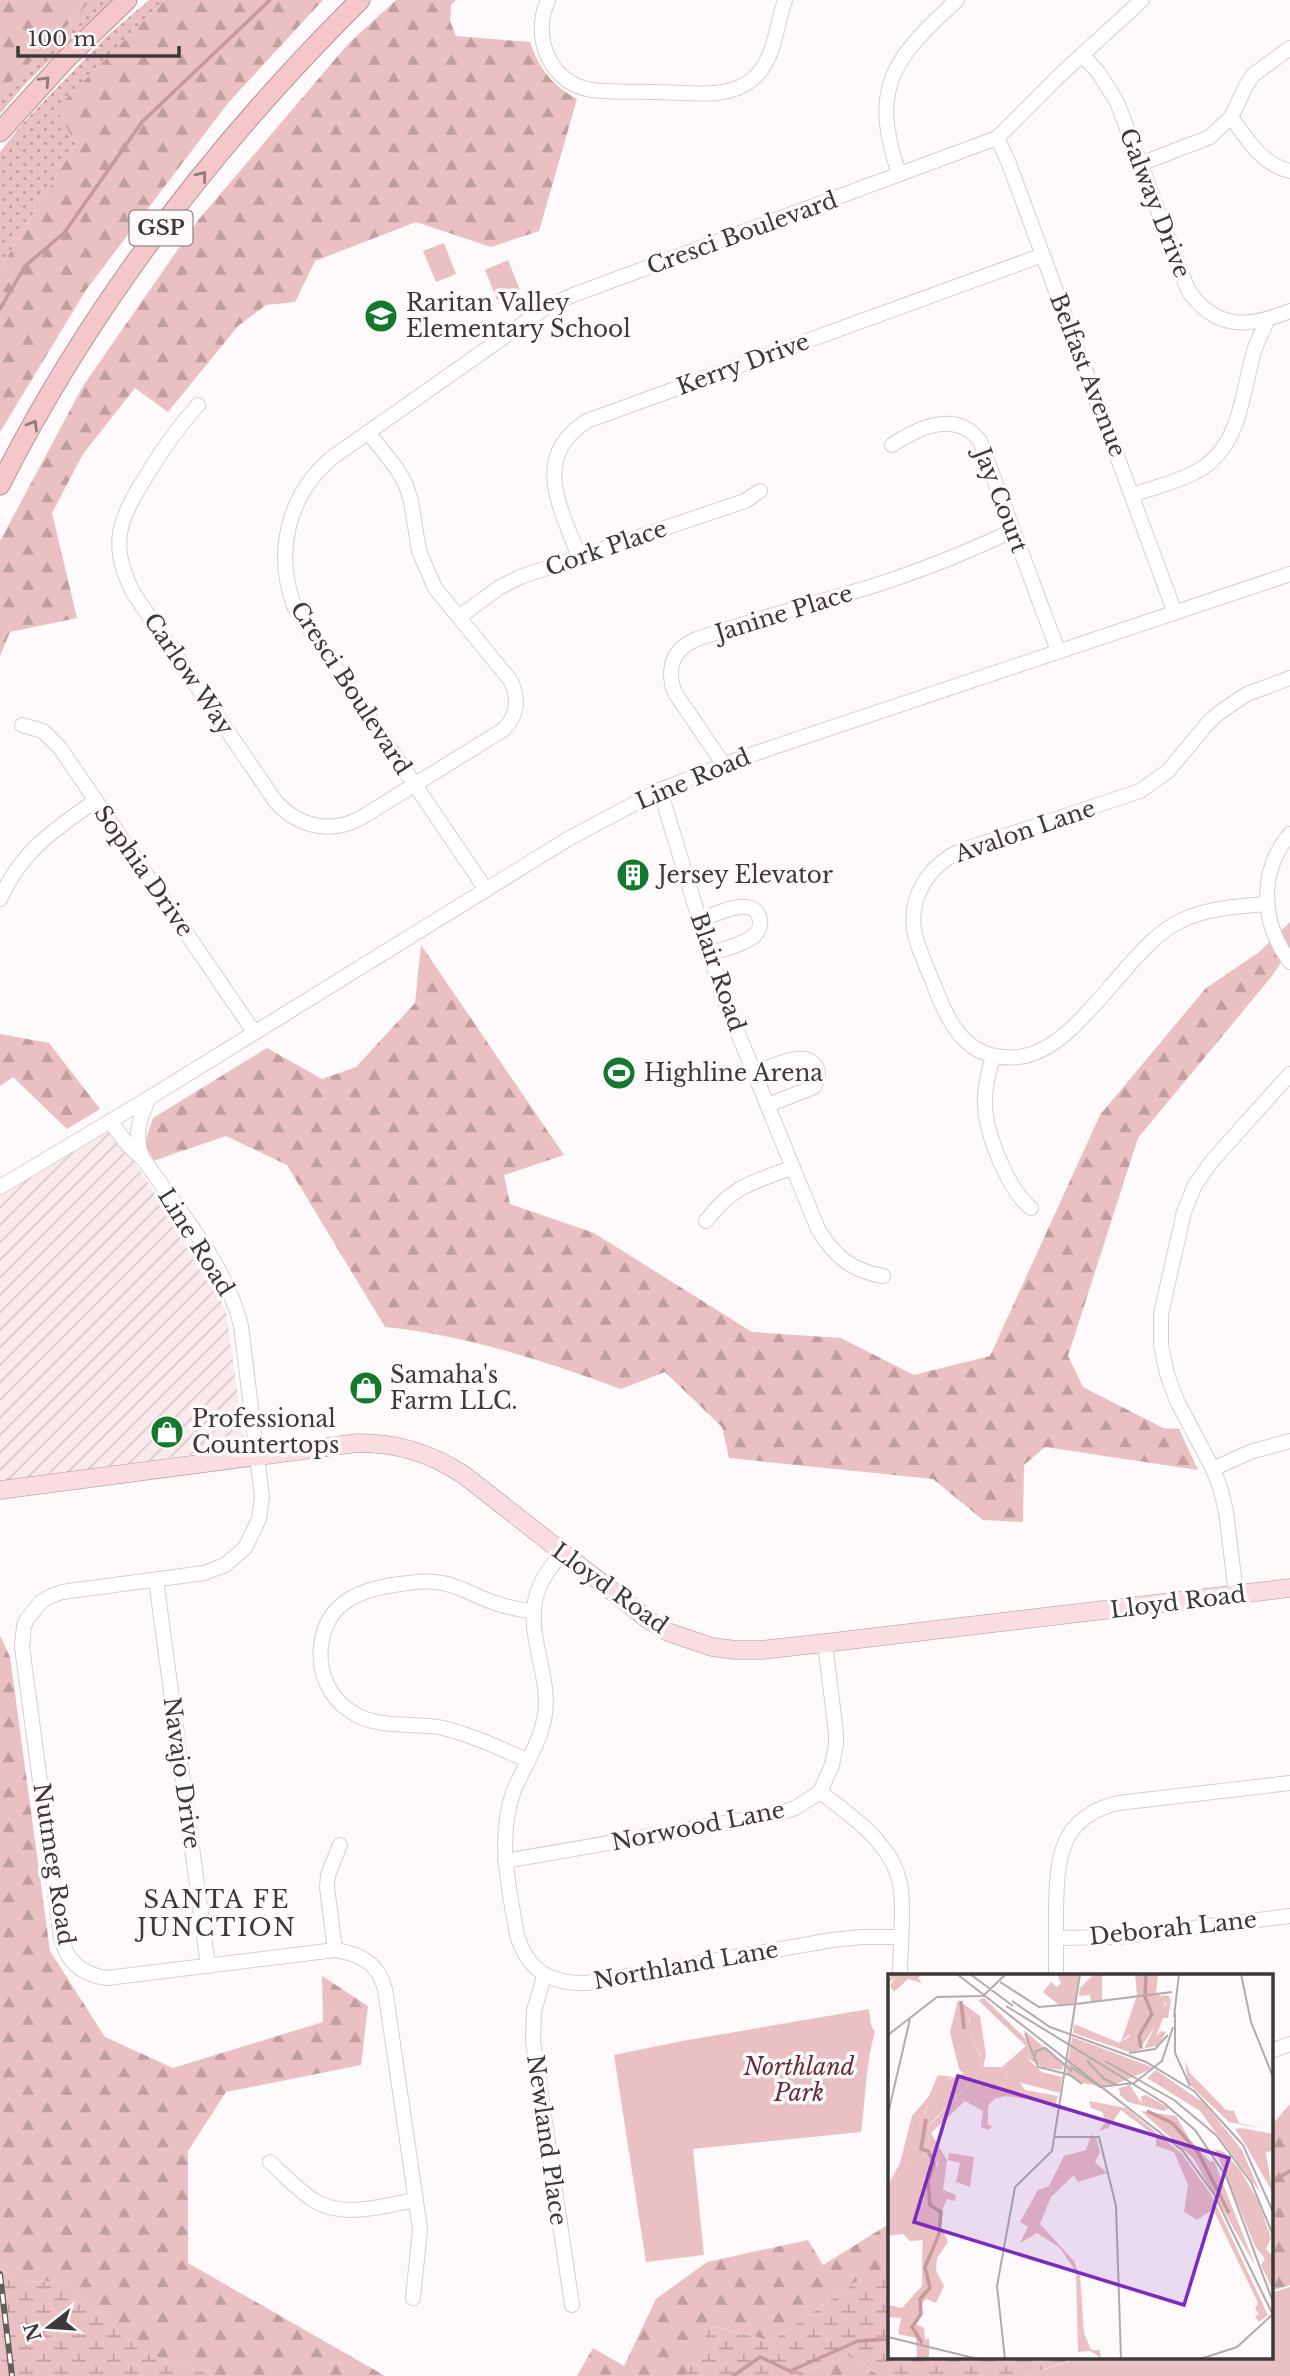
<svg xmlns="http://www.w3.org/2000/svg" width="1290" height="2376" font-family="'Libre Baskerville',serif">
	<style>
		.industrial { fill: url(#industrial-furrows) }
		.grass { fill: url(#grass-dots) }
		.forest { fill: url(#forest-firs) }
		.wetland { fill: url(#wetland-marsh) }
		.park { fill: #ebc0c3 }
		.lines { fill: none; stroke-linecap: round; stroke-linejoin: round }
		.stream { stroke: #c7999d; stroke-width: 3.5 }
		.minor-casing { stroke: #d6cfcf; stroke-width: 16 }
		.major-casing { stroke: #b49598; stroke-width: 19 }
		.highway-casing { stroke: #b49598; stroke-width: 21 }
		.minor { stroke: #fff; stroke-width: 14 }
		.major { stroke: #f9dde0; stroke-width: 18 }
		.highway { stroke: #f5c7cb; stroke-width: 19 }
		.rail-casing { stroke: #615e5e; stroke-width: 6 }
		.rail { stroke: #fef9fa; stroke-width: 3.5; stroke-dasharray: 10; stroke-linecap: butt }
		.oneway { stroke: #8f797b }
		.labels { text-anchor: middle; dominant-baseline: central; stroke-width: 7; stroke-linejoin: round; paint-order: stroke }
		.shield { fill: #fef9fa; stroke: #767373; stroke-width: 2 }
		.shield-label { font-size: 21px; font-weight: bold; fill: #3c3939 }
		.street-label { font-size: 23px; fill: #3c3939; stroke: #fef9fa }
		.poi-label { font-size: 23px; fill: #3c3939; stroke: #fef9fa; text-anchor: start }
		.park-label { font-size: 23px; font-style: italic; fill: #672c35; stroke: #fef9fa }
		.neighbourhood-label { font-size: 24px; letter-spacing: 2px; fill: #3c3939; stroke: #fef9fa }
		.inset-river { fill: none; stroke: #c7999d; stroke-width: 3.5 }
		.inset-road { fill: none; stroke: #b0acad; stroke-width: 2 }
		.view { fill: #7b2cbf; fill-opacity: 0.15; stroke: #7b2cbf; stroke-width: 3.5 }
		.inset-edge { fill: none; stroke: #3c3939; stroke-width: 3.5 }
	</style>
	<defs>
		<pattern id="industrial-furrows" width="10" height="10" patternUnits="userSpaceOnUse" patternTransform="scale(1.75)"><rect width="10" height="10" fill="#fbeaeb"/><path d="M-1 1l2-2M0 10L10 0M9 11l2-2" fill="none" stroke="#d8c9ca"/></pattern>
		<pattern id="grass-dots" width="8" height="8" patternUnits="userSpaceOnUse" patternTransform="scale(1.75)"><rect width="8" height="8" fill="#ebc0c3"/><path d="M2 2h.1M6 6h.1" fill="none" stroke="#c09d9f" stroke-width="1.8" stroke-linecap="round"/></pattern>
		<pattern id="forest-firs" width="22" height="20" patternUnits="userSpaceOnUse" patternTransform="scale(1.75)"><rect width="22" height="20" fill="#ebc0c3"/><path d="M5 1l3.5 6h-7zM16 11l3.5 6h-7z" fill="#c09d9f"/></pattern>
		<pattern id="wetland-marsh" width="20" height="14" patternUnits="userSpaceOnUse" patternTransform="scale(1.75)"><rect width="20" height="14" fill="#ebc0c3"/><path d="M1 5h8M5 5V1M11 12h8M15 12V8" fill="none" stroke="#c09d9f"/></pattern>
	</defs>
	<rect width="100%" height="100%" fill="#fef9fa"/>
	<polygon class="industrial" points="105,1129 129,1153 216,1290 226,1312 244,1438 242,1447 0,1482 0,1193"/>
	<g class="grass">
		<polygon points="92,0 113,0 25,84 0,114 0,93"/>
		<polygon points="149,0 165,0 57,109 76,144 0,269 0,152 23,123 106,37"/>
	</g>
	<g class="forest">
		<polygon points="0,0 92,0 0,93"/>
		<polygon points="165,0 323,0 228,103 86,290 0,432 0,269 76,144 56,109"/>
		<path d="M 396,0 L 456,0 L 451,5 L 450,21 L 456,36 L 530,42 C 539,69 553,86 577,99 L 539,231 L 491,247 L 416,222 L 315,261 L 295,302 L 266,305 L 238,326 L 168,412 L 135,388 L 83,454 L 52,513 L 77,618 L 10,632 L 0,656 L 0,541 L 83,386 L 199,219 L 348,44 Z"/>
		<path d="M 1290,922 L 1290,949 L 1272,976 L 1138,1138 L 1068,1356 L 1083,1387 L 1163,1428 L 1179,1429 L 1198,1470 L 1045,1447 L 1024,1465 L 1023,1522 L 983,1520 L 933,1479 L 729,1458 L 722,1427 L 665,1372 L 621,1389 C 545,1361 466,1335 385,1327 L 287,1165 L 226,1136 L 153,1161 L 145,1142 L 153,1118 L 267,1048 L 322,1079 L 356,1067 L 415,1003 L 421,945 L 564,1155 L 504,1175 L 510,1204 L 594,1233 L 752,1332 L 841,1338 L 914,1375 L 990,1356 L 1100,1115 L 1206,988 L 1258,953 Z"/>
		<polygon points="0,1034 49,1043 100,1109 67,1129 13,1077 0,1086"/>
		<polygon points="0,1636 10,1657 50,1951 105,2037 173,2068 323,2022 322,1976 368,2006 361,2065 226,2092 188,2151 188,2263 385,2376 214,2376 142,2352 67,2282 18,2281 0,2269"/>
		<polygon points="1290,2104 1290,2285 1271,2291 1271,2126"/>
		<polygon points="889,2224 889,2277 863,2277 772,2341 712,2326 685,2376 577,2376 593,2348 624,2366 656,2299 707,2262 808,2240 823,2265"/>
		<polygon points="852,2355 879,2376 793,2376"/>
	</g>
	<g class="wetland">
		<polygon points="0,2269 18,2281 67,2282 142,2352 214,2376 0,2376"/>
		<polygon points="863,2277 889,2277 889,2357 1080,2357 1025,2376 879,2376 852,2355 793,2376 685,2376 711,2326 772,2341"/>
	</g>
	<g class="park">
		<polygon points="444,243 456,274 436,282 423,251"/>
		<polygon points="508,260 520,290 497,300 485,270"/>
		<path d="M 869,2009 L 871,2025 L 875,2032 C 865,2064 866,2099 861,2132 L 693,2149 L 704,2255 L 646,2262 L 614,2055 L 682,2041 Z"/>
		<polygon points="1290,2287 1290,2376 1025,2376 1082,2357 1271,2357 1271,2293"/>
	</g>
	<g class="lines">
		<g class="stream">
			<polyline points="0,309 25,266 64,233 142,122 270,0"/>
			<polyline points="1271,2180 1275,2180 1290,2171"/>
			<polyline points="922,2357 928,2357"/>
			<polyline points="733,2376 760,2357 790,2371 858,2341 889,2339"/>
		</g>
		<defs>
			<g id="minor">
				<path d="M 548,0 C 531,37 550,84 592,90 C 613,93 636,91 656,92 C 688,92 728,101 754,78 C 775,59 776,26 785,0"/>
				<path d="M 1082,55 L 1098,72 L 1117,102 L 1188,290 C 1215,330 1249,328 1290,311"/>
				<path d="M 1231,117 C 1247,139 1262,165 1290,171"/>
				<polyline points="997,138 1008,161 1175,613"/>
				<polyline points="1140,164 1210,137 1231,117 1246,86 1253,75 1290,48"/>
				<path d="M 899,174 C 869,86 894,58 957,0"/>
				<path d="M 198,405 C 180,425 164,447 150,470 C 121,516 106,542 134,594 L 276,802 C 298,826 328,834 359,819 L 503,730 C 518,715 519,700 511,681 L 435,588 L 419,551 L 411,501 L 406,485 L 397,469 L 368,432"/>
				<path d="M 892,445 C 919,427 956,410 980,441 L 1058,651"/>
				<path d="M 1133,495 C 1154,487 1179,482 1199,470 C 1241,446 1242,393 1254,351 C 1257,341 1263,331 1267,321"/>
				<path d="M 579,557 C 561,508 530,457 587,421 L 1043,255"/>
				<polyline points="459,617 500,587 520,577 745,501 760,491"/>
				<polyline points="22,725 43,731 60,748 254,1032"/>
				<path d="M 724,765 L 675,693 C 669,678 669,661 681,649 C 692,638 711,635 725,630 C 767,616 810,605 853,592 C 908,576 961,555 1012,531"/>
				<path d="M 660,790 L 722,994 L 818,1229 C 834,1256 852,1271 883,1276"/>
				<path d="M 1290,834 C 1258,872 1261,923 1290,962"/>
				<path d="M 485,888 L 295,608 C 274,554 287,495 333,457 L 545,308 L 573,295 L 997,138 L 1059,76 L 1142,0"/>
				<path d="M 0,899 C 21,851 54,830 95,801"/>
				<path d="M 1265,904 C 1234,907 1201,908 1173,925 C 1122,956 1076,1052 1018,1057 C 965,1062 948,1022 932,980 C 926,965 919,951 915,935 C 907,898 929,864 963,850 L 1140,791 L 1168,771 L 1208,723 L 1220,712 L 1247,694 L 1290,678"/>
				<path d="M 699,921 C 714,915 756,892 760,921 C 761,926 758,932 755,935 C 744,945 722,949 709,954"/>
				<path d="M 993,1057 C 988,1073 984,1089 985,1105 C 986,1134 1008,1190 1031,1208"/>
				<path d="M 755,1073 C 769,1068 804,1049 815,1065 C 820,1072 818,1079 814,1087 L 768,1105"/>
				<path d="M 149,1098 C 139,1120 134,1133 142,1157 C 178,1210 226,1264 241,1326 L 262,1497 L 259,1519 L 245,1548 L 225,1565 L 204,1573 L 62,1592 L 51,1596 L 41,1602 L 27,1619 L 24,1626 L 22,1647 L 61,1938 C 67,1962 83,1975 107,1978 L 335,1950 C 361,1954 378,1963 385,1989 L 420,2229 L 413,2298"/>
				<polyline points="110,1121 128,1145 141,1157"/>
				<polyline points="0,1187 149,1098 568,839 660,790 744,757 1290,574"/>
				<path d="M 706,1221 C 732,1186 753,1182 792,1168"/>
				<polyline points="1213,1469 1250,1452 1290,1441"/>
				<path d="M 562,1553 C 553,1564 544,1575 539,1588 C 522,1629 551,1672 545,1714 C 541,1743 523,1767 513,1793 C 497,1840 509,1888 517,1935 C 528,1971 550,1984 587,1983 L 832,1940 L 862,1937 L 900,1937"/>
				<polyline points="156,1580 208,1966"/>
				<polyline points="1236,1594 1226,1512 1221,1490 1213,1469 1177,1401 1167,1374 1161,1345 1161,1314 1184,1212 1195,1185 1212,1161 1290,1074"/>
				<path d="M 527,1760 C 499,1748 472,1735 443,1728 C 412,1722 377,1730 350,1711 C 329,1697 318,1672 321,1647 C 325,1602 361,1589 400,1584 C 414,1582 428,1580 442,1583 C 460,1586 475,1596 492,1602 C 505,1607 519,1609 533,1612"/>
				<path d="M 820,1792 C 853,1817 895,1845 901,1889 C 904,1917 900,1947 900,1975"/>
				<polyline points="505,1861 776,1814 795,1808 820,1792 832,1765 836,1744 836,1733 825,1643"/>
				<polyline points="1057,1938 1118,1937 1290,1916"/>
				<polyline points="335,1950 327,1887 328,1875 340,1845"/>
				<path d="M 1056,1975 C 1056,1953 1056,1932 1056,1910 C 1057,1859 1059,1817 1118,1803 L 1290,1783"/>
				<polyline points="544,1976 534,2011 533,2041 572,2305"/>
				<polyline points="1271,2051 1290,2044"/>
				<path d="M 270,2162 C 284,2175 299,2191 315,2201 C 344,2219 385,2205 416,2200"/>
			</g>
			<path id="major" d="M 0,1490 L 357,1443 C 398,1443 430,1453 464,1475 L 650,1621 L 668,1632 L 712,1647 L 736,1650 L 761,1650 L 825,1643 L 1290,1588"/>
			<g id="highway">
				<polyline points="0,132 66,59 127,0"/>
				<path d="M 0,485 C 91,305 217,142 360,0"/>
			</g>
		</defs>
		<use href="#minor" class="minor-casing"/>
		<use href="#major" class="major-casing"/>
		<use href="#highway" class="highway-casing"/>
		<use href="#minor" class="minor"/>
		<use href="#major" class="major"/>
		<use href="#highway" class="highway"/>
		<defs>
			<polyline id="rail" points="0,2274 12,2376"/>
		</defs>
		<use href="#rail" class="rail-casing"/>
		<use href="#rail" class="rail"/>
	</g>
	<defs><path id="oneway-chevron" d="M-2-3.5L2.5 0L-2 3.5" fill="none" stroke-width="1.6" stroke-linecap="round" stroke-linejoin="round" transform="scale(1.75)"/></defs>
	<g class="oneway">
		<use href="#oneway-chevron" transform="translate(45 81) rotate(-47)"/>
		<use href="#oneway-chevron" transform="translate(202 176) rotate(-51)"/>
		<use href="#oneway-chevron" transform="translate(33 425) rotate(-60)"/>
	</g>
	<defs>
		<symbol id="school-disc" viewBox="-11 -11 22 22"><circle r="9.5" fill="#137a2d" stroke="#fef9fa"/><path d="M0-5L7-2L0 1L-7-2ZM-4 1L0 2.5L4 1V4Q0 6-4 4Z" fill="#fff"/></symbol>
		<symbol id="building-disc" viewBox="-11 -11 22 22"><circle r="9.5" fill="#137a2d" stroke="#fef9fa"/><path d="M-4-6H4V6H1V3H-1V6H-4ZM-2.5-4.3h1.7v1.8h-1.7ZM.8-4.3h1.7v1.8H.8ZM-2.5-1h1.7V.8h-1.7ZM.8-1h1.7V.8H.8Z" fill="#fff"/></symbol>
		<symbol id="stadium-disc" viewBox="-11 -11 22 22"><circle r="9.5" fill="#137a2d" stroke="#fef9fa"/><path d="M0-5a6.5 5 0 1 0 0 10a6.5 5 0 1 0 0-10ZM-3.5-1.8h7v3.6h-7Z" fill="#fff"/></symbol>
		<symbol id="shop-disc" viewBox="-11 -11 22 22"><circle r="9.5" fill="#137a2d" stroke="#fef9fa"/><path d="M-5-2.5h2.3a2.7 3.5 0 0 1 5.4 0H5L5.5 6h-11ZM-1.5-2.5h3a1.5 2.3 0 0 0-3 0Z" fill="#fff"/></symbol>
	</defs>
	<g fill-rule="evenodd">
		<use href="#school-disc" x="362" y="297" width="38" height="38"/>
		<use href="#building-disc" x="614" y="856" width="38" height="38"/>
		<use href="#stadium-disc" x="600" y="1054" width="38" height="38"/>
		<use href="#shop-disc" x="347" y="1369" width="38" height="38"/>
		<use href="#shop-disc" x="148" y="1413" width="38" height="38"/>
	</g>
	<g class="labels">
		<rect class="shield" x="129.5" y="210.5" width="63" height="35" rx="5"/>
		<g class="shield-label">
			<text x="161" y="228">GSP</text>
		</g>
		<g class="street-label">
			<text transform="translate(1155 203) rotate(69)">Galway Drive</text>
			<text transform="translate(742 233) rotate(-20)">Cresci Boulevard</text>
			<text transform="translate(743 364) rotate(-20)">Kerry Drive</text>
			<text transform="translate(1088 375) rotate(69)">Belfast Avenue</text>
			<text transform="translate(1001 500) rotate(69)">Jay Court</text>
			<text transform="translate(606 548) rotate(-19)">Cork Place</text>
			<text transform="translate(784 613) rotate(-17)">Janine Place</text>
			<text transform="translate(189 674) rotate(56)">Carlow Way</text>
			<text transform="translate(351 688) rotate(57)">Cresci Boulevard</text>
			<text transform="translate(693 779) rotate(-23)">Line Road</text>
			<text transform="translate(1025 831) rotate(-19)">Avalon Lane</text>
			<text transform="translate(144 871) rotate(55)">Sophia Drive</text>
			<text transform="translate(718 972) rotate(71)">Blair Road</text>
			<text transform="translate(196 1242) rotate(58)">Line Road</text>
			<text transform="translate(610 1588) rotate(36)">Lloyd Road</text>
			<text transform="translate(1178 1602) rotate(-7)">Lloyd Road</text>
			<text transform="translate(182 1773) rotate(82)">Navajo Drive</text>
			<text transform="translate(698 1826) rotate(-11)">Norwood Lane</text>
			<text transform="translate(54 1864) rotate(81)">Nutmeg Road</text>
			<text transform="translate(1173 1928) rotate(-6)">Deborah Lane</text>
			<text transform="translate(686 1965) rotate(-10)">Northland Lane</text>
			<text transform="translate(547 2140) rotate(82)">Newland Place</text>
		</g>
		<g class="poi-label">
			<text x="406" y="303">Raritan Valley<tspan x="406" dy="26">Elementary School</tspan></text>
			<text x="658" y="875">Jersey Elevator</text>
			<text x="644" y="1073">Highline Arena</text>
			<text x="390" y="1375">Samaha's<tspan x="390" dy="26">Farm LLC.</tspan></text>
			<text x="192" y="1419">Professional<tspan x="192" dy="26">Countertops</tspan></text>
		</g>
		<g class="park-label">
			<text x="799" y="2067">Northland<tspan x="799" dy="26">Park</tspan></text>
		</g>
		<g class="neighbourhood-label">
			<text x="217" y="1899">SANTA FE<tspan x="217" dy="28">JUNCTION</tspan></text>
		</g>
	</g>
	<g transform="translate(888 1974)">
		<rect width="385" height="385" fill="#fef9fa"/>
		<path d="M 96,24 L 141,68 L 136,56 L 176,91 L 174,96 L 156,94 L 139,84 L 154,98 L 174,103 L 172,119 L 118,105 L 119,92 L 138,72 L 90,26 ZM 186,50 L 241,73 L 248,64 L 256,75 L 273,57 L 278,58 L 271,71 L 242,78 L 185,59 ZM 184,63 L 266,94 L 221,113 L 194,109 L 178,100 ZM 268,96 L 317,130 L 354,176 L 372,218 L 312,137 L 259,104 ZM 242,111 L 254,130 L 253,122 L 258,121 L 281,134 L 276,137 L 240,128 L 232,121 L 231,114 ZM 354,154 L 385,160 L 385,176 L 377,179 L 376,170 L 357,170 L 347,155 Z" fill="#ebc0c3"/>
		<path d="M 4,0 L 34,0 L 30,4 L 34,9 L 20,5 L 6,18 L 2,12 L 7,3 L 0,9 ZM 206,0 L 214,0 L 214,27 L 203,28 L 202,21 L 191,22 L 192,14 ZM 249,21 L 262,33 L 257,46 L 233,68 ZM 274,21 L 281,22 L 283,26 L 280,44 L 275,44 L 266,68 L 256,75 L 278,29 ZM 70,26 L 92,42 L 98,81 L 95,93 L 114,93 L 138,72 L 134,86 L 119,92 L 118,104 L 131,107 L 137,116 L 170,122 L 166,135 L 162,128 L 117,122 L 106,125 L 100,132 L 100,151 L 105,152 L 100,156 L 93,153 L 95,137 L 77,127 L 43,159 L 59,186 L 55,216 L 68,221 L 67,227 L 59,225 L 55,234 L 53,252 L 60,268 L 49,284 L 48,297 L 56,312 L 48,329 L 39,325 L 35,328 L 28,350 L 36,354 L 37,366 L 41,364 L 41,383 L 29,385 L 28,364 L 10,360 L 13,344 L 0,343 L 0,331 L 14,334 L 34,312 L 35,227 L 44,217 L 51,184 L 40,170 L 42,151 L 92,98 L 93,82 L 84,65 L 89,44 L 81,41 L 83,98 L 76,100 L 71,95 L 62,58 ZM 297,86 L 302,99 L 338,136 L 346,137 L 351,149 L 376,155 L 341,148 L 300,109 ZM 50,101 L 65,103 L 53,108 L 31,149 L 43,199 L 39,202 L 24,189 L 0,211 L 12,189 L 24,142 L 41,122 ZM 201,127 L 238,134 L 294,180 L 324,222 L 380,341 L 371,348 L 367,343 L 371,340 L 367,335 L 370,329 L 325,235 L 309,246 L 296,238 L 300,211 L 286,178 L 268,172 L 268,163 L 233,136 L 220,154 L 211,157 L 218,148 L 214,138 L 203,134 ZM 253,137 L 288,142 L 302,166 L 322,188 L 326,187 L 367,291 L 305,184 ZM 203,161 L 208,163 L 212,178 L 207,188 L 219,199 L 190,208 L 186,201 L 163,223 L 152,250 L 186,287 L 192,302 L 196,359 L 203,376 L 212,376 L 213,384 L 202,377 L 190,378 L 188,298 L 172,274 L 149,259 L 132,269 L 140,253 L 132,248 L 150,216 L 161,212 L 176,182 L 198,176 ZM 362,164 L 376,170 L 385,219 L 357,170 ZM 327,175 L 336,178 L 353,197 L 370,227 L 383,264 L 378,275 L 385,282 L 385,316 L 373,291 L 377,285 L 367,272 Z" fill="#ebc0c3"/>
		<path d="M 247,0 L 270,0 L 268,20 L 278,24 L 274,42 L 251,76 L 248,64 L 241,73 L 228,70 L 240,64 L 248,47 L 257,46 L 262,33 L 249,21 ZM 81,40 L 90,44 L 84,65 L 93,83 L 92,98 L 42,150 L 40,170 L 51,184 L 48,191 L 52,203 L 47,218 L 36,227 L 34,207 L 43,199 L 43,191 L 30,183 L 31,149 L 53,108 L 83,97 L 74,85 L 72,65 L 73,49 L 82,48 Z" fill="#ebc0c3"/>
		<path d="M 169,0 L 191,0 L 187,29 L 171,31 L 155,18 L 163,8 L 169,13 L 173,9 ZM 61,179 L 86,183 L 82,213 L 68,208 L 72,189 L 60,186 ZM 24,189 L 40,200 L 34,207 L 36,266 L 22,267 L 15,260 L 0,262 L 0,211 Z" fill="#ebc0c3"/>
		<path class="inset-river" d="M 73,27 L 76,55M 253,74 L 251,62 L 264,40 L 257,23 L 258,0M 259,137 L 284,149 L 310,178 L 341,239M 34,369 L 24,353 L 33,340 L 32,325 L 42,314 L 37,293 L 51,260 L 53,238 L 42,231 L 40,208 L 46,189 L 40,177 L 33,175 L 38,145"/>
		<path class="inset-road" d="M 69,0 L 294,176 L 326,220 L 385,341M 82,0 L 125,32M 353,0 L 363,48 L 385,103M 112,8 L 151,33 L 187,30M 124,27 L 162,53 L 258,88 L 306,117 L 355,171 L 385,238M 188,30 L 284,18M 118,32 L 276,129 L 307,156 L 338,202 L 385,328M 287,39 L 287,79 L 302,112M 286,43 L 291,0M 137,59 L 150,93 L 182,101 L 194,110M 0,61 L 49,23 L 95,22 L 118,0M 241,79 L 267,75 L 280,61M 146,86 L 148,77 L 157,74 L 184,97M 199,87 L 216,105 L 229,111M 217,87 L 286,126 L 328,161 L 363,208 L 385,261M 183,93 L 212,113 L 246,109 L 274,87 L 285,53M 0,140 L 22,45M 166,163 L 211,163 L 228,232 L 233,385M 0,363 L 90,385M 117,385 L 109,312 L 127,213 L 164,177 L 192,0M 312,385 L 349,373 L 384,341"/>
		<path class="view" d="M 70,102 L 341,184 L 296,331 L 26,248 Z"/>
		<rect width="385" height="385" class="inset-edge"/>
	</g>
	<g transform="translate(49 2327) rotate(253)" stroke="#fef9fa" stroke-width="5" paint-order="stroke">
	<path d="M0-5L12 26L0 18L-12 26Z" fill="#3c3939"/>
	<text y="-10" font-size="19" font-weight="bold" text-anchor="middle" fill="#3c3939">N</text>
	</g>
	<path d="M18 46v10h161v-10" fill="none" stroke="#3c3939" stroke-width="3.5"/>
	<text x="28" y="46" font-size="21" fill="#3c3939" stroke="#fef9fa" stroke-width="5" paint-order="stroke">100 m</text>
</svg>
